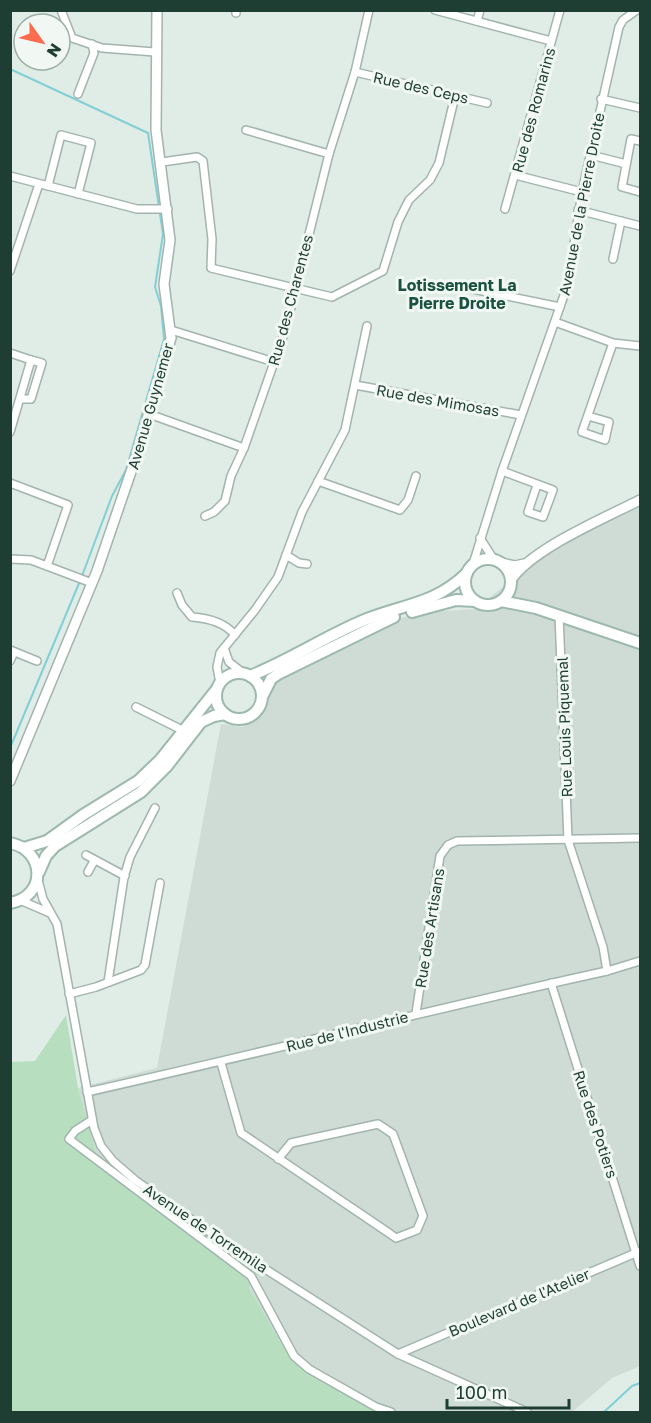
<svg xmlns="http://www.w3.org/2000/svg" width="651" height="1423" font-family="'Golos Text',sans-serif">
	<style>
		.built { fill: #cedcd5 }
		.green { fill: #b7dfbf }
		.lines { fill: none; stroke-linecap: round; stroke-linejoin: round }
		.stream { stroke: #83cfd6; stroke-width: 2 }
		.minor-casing { stroke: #a2b4ad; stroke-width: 10 }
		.tertiary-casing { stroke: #a2b4ad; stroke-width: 12 }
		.secondary-casing { stroke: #9db9ad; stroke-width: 14 }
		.minor { stroke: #fff; stroke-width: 7 }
		.tertiary { stroke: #fff; stroke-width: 9 }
		.secondary { stroke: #fff; stroke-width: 10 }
		.labels { text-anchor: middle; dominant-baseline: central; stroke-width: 6; stroke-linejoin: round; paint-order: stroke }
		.street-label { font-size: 15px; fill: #1f3e33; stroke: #f1f8f4 }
		.neighbourhood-label { font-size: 16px; font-weight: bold; fill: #1a5140; stroke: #f1f8f4 }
	</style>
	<rect width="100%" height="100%" fill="#e0ece6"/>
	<polygon class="built" points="640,507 640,1366 612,1378 572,1412 377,1412 308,1372 287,1353 249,1288 260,1272 130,1184 96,1152 78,1088 157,1068 221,724 243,727 263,713 268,688 272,681 404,617 442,611 476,609 523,570 583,534"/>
	<polygon class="green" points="66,1015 78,1088 96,1152 130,1184 260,1272 249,1288 287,1353 298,1365 377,1412 11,1412 10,1062 35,1061"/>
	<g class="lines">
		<g class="stream">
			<polyline points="10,69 148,133 163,234 155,287 161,306 164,339 126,470 112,496 82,576"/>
			<polyline points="10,748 80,581"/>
			<polyline points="604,1412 632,1386 640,1383"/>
		</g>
		<defs>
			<g id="minor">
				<polyline points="61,10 72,38 102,48 155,52"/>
				<polyline points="435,10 551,41"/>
				<polyline points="236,13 236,10"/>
				<polyline points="477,21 480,10"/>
				<polyline points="355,72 487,103"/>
				<polyline points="78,94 94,53 92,44"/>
				<polyline points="601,99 640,108"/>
				<polyline points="246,130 329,154"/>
				<polyline points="640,141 631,139 622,187 640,192"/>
				<polyline points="591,155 626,164"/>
				<polyline points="162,162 197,157 203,161 212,239 211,268 332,297 383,271 398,222 409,200 430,180 439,163 455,96"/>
				<polyline points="515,175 582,192"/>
				<polyline points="10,176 137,209 168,209"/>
				<polyline points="48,186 61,135 91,143 78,194"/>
				<polyline points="505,209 560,10"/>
				<polyline points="578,210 640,226"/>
				<polyline points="613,259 621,221"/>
				<polyline points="10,271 39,184"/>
				<polyline points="468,288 560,307"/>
				<polyline points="555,322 613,343 640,346"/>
				<polyline points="171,330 274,362"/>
				<polyline points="10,353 31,360 10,432"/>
				<polyline points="355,385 521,415"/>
				<polyline points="20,399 31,399 42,363 31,360"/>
				<polyline points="149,414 244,448"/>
				<polyline points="588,416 609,422 605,440 582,432 613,343"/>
				<polyline points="502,471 553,490 543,517 528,512 537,485"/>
				<polyline points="318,481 400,510 408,500 416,476"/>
				<polyline points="10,483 68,505 47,566"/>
				<polyline points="205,516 214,512 225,501 231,476 244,448 285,331 329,154 355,72 369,10"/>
				<polyline points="480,538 494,560"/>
				<polyline points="286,555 299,563 307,564"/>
				<polyline points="10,559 31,560 92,583"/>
				<polyline points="473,564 502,471 568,284 582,192 619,27 623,20 637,10"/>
				<path d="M 177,593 L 182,605 L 192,617 C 208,618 224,622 235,635"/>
				<polyline points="559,615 568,840 603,947 607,971 640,961"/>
				<polyline points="224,648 229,662 243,673"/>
				<polyline points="10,650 37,661"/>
				<polyline points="10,661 14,652"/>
				<polyline points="220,683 217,667 220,653 255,610 278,577 302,512 345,430 367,326"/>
				<polyline points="136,707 182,730"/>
				<polyline points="86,855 125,876"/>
				<polyline points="88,872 94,861"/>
				<polyline points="38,880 43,899 57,924 94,1128 101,1146 113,1161 135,1180 231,1247 398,1354 527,1412"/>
				<polyline points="22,901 50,913"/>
				<polyline points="108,982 124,877 130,857 155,808"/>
				<polyline points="551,983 640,1266"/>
				<polyline points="69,994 96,987 141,970 145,965 160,883"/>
				<polyline points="416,1013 440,856 448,845 457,841 640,838"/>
				<polyline points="221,1063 241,1133 386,1231 396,1238 417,1230 423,1216 393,1134 378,1124 291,1143 278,1159"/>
				<path d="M 87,1092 C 261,1053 433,1009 607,971"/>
				<polyline points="92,1120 75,1131 69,1139 251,1276 294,1356 309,1369 376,1407 391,1412"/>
				<polyline points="398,1354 638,1252"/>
			</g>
			<g id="tertiary">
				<polyline points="501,563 515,566 524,564"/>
				<path d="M 511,580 C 533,548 605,518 640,500"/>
				<polyline points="10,781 97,571 135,460 171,338 164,284 170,240 156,130 157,10"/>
			</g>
			<g id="secondary">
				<circle cx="488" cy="582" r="23"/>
				<polyline points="501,601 536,608 640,643"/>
				<polyline points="412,612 456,600 475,601"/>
				<circle cx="239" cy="696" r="23"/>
				<path d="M 250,676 C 291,660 327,635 367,619 C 405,604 435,604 467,573"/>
				<polyline points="263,695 271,679 278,674 394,617"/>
				<path d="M 10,843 C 46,850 47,897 10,903"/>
				<polyline points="24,848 47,841 83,815 138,781 160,760 216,690"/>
				<polyline points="39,872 46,856 55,846 141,792 167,766 201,722 214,716 225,714"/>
			</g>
		</defs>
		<use href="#minor" class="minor-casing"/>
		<use href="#tertiary" class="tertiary-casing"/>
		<use href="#secondary" class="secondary-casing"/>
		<use href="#minor" class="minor"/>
		<use href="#tertiary" class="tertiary"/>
		<use href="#secondary" class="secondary"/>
	</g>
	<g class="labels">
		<g class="street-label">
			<text transform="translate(421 87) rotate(13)">Rue des Ceps</text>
			<text transform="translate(533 110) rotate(-75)">Rue des Romarins</text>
			<text transform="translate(581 204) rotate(-79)">Avenue de la Pierre Droite</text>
			<text transform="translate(290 300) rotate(-75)">Rue des Charentes</text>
			<text transform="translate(438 400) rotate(10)">Rue des Mimosas</text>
			<text transform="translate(150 406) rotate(-74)">Avenue Guynemer</text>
			<text transform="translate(564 727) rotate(-92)">Rue Louis Piquemal</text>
			<text transform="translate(429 928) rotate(-81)">Rue des Artisans</text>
			<text transform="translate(347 1031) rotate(-14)">Rue de l'Industrie</text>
			<text transform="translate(596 1124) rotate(72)">Rue des Potiers</text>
			<text transform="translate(206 1228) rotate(34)">Avenue de Torremila</text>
			<text transform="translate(519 1302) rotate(-23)">Boulevard de l'Atelier</text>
		</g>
		<g class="neighbourhood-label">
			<text x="457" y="285">Lotissement La<tspan x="457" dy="18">Pierre Droite</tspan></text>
		</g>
	</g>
	<rect width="651" height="1423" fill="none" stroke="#1f3e33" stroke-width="24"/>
	<g transform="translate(42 42) rotate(124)"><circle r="28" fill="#f1f8f4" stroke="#9daea7" stroke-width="1.5"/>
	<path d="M0-4.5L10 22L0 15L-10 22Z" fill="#fc6c4e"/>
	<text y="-9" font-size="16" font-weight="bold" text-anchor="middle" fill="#1f3e33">N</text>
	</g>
	<path d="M447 1399v9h122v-9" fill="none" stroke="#1f3e33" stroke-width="3"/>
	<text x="456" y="1399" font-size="18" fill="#1f3e33" stroke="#f1f8f4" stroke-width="4.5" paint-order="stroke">100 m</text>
</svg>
